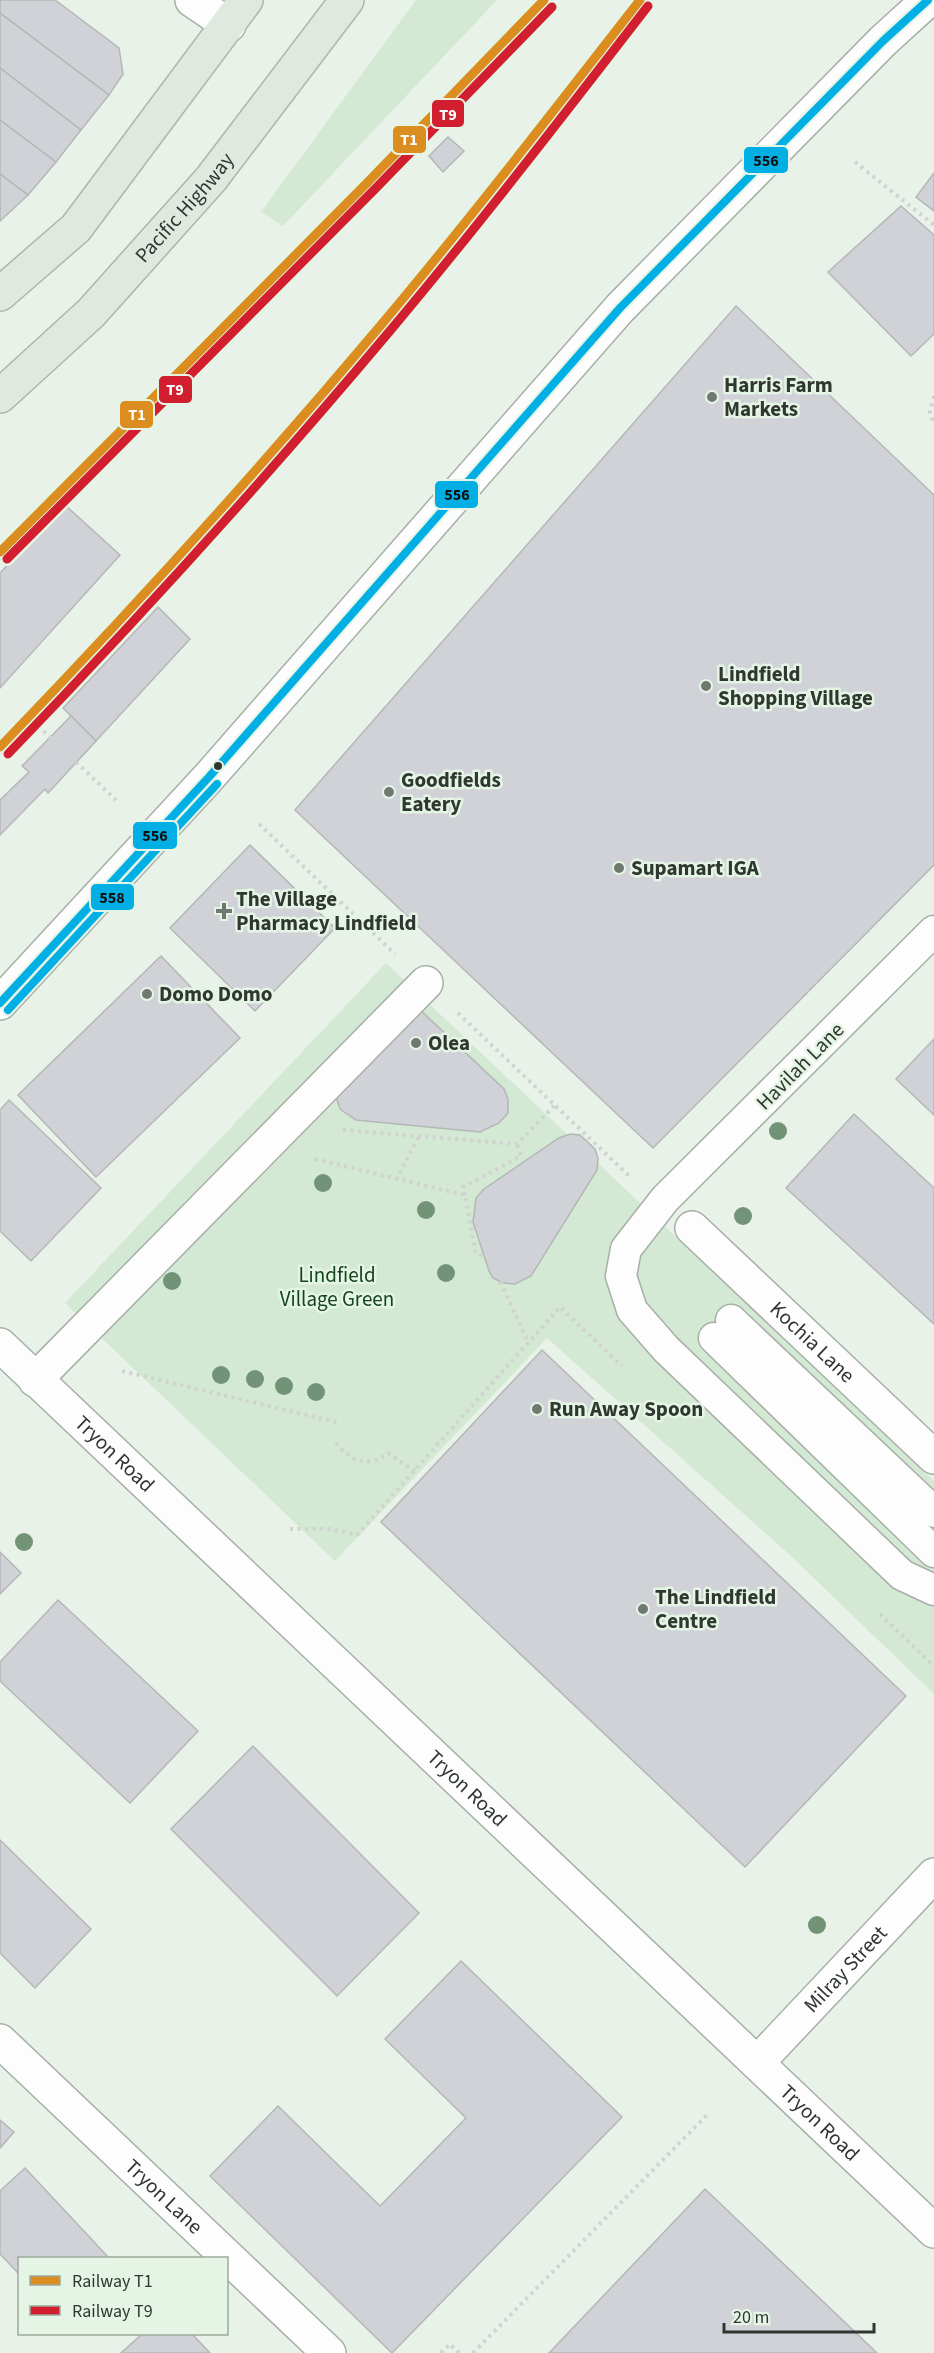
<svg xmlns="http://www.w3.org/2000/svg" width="934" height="2353" font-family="'Source Sans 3',sans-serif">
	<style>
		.green { fill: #d3e9d3 }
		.building { fill: #d1d2d8; stroke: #b4b7b6; stroke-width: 1.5 }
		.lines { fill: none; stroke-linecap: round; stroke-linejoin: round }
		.service-casing { stroke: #a8afa8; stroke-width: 33 }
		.pedestrian-casing { stroke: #a8afa8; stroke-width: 36 }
		.minor-casing { stroke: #a8afa8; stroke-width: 36 }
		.tertiary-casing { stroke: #a8afa8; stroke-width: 36 }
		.trunk-casing { stroke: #a9b8aa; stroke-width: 36 }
		.path { stroke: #d0d3d0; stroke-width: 4; stroke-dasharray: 3 4.5; stroke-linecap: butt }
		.service { stroke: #fcfdfc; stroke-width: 30 }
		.pedestrian { stroke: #fcfdfc; stroke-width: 33 }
		.minor { stroke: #fcfdfc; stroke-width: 33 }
		.tertiary { stroke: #fcfdfc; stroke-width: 33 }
		.trunk { stroke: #e0e9e0; stroke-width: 33 }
		.bus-1-casing { stroke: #e5f5e5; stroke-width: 12 }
		.bus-2-casing { stroke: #e5f5e5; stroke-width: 12 }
		.bus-1 { stroke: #02afe5; stroke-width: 8 }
		.bus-2 { stroke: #02afe5; stroke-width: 8 }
		.rail-1-casing { stroke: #e5f5e5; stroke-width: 14 }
		.rail-2-casing { stroke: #e5f5e5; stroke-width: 14 }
		.rail-1 { stroke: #db8e1f; stroke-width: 9 }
		.rail-2 { stroke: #d11f2f; stroke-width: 9 }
		.tree { fill: #739377 }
		.poi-dot { fill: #707870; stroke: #e5f5e5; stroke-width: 2 }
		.bus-dot { fill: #303630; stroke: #e5f5e5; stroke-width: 2 }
		.labels { text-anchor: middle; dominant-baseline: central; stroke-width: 5; stroke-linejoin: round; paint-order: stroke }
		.street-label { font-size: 21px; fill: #303630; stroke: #e5f5e5 }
		.poi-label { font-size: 21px; font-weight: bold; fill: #303630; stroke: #e5f5e5; text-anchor: start }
		.park-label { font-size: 21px; fill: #14461a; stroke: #e5f5e5 }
		.line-badge { stroke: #e5f5e5; stroke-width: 2 }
		.badge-label { font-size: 16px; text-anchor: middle; font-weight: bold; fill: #fff }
		.pale-badge-label { font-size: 16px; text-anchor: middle; font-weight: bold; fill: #111 }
	</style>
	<rect width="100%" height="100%" fill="#e8f2e8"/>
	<g class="green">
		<polygon points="416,0 497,0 283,226 261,212"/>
		<polygon points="386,963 934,1481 934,1694 791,1556 547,1338 335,1561 65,1303"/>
	</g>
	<g class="building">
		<polygon points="0,0 55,0 119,48 123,74 109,95 0,13"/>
		<polygon points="0,13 109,95 81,130 0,68"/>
		<polygon points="0,68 81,130 56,162 0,120"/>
		<polygon points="0,120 56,162 28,195 0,174"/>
		<polygon points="448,137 464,151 443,172 429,156"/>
		<polygon points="934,173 934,211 916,197"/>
		<polygon points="0,174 28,195 0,221"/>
		<polygon points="901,206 934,235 934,334 911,356 828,272"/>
		<polygon points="736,306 934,495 934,865 653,1148 295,810"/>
		<polygon points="65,505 120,555 0,688 0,573"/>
		<polygon points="158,607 190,639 96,741 63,708"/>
		<polygon points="71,716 96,741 48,793 45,789 0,835 0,800 29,772 22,766"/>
		<polygon points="250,845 335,928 255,1011 170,928"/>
		<polygon points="161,956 240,1038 96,1177 18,1095"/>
		<polygon points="417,1007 504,1089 508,1099 508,1113 499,1123 480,1132 356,1120 340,1109 336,1097"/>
		<polygon points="934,1039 934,1115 896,1079"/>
		<polygon points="9,1100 101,1188 31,1261 0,1231 0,1110"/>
		<polygon points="854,1114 934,1188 934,1324 786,1188"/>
		<polygon points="570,1134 580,1135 595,1149 598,1158 597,1170 531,1276 515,1284 503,1283 493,1278 489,1271 473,1222 476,1198 484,1189 559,1138"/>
		<polygon points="542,1350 906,1696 745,1867 381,1522"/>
		<polygon points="0,1552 21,1573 0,1594"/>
		<polygon points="58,1600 198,1731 130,1803 0,1681 0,1662"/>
		<polygon points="253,1746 419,1913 337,1996 171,1829"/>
		<polygon points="0,1840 91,1929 35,1988 0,1953"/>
		<polygon points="461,1961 622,2117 392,2353 210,2176 278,2106 380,2206 466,2118 385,2039"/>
		<polygon points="0,2120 14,2132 0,2148"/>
		<polygon points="25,2168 109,2258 20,2258 20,2275 0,2254 0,2191"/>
		<polygon points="705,2189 877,2353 549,2353"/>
		<polygon points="142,2334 192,2334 210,2353 121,2353"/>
	</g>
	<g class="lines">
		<defs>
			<g id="service">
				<polyline points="934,931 665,1199 626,1249 621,1276 632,1310 666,1349 902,1575 934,1590"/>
				<polyline points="731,1320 934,1512"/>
				<polyline points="714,1338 934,1552"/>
			</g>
			<g id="pedestrian">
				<path id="s1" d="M 692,1228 L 934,1457"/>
				<polyline points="35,1380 426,983"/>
			</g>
			<g id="minor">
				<polyline points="192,0 229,25"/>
				<path id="s2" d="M 0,1345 L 934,2231"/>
				<path id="s3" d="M 0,2041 L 329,2353"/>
				<path id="s4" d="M 757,2063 L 934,1875"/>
			</g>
			<polyline id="tertiary" points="0,1003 209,777 620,308 883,41 928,0"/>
			<g id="trunk">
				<polyline points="0,294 76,228 246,0"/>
				<path id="s5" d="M 0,396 L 91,313 L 211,179 L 347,0"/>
			</g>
		</defs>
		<use href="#service" class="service-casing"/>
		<use href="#pedestrian" class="pedestrian-casing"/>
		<use href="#minor" class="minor-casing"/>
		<use href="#tertiary" class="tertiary-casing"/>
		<use href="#trunk" class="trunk-casing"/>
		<g class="path">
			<polyline points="855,162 934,225"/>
			<polyline points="934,396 930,412 934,424"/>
			<polyline points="38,726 116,800"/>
			<polyline points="259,824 395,954"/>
			<polyline points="458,1013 627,1174 631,1174"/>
			<polyline points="343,1130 517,1144 555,1105"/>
			<polyline points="315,1159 465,1195 476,1254 489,1257 528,1342"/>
			<polyline points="396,1180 419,1136"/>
			<polyline points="465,1195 463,1187 521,1156 517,1144"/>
			<polyline points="122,1371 340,1423"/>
			<path d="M 336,1443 C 349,1460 369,1469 388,1453 L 415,1471"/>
			<polyline points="290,1529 332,1529 357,1535 560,1307 622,1366"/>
			<polyline points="880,1614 934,1666"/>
			<polyline points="441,2353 450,2344 459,2353"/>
			<polyline points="473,2353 708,2114"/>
		</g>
		<use href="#service" class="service"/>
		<use href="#pedestrian" class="pedestrian"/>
		<use href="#minor" class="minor"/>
		<use href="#tertiary" class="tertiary"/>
		<use href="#trunk" class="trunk"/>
		<defs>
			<polyline id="bus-1" points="0,1003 209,777 620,308 883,41 928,0"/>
			<polyline id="bus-2" points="8,1010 217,784"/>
		</defs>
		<use href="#bus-1" class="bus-1-casing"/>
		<use href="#bus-2" class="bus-2-casing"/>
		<use href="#bus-1" class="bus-1"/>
		<use href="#bus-2" class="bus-2"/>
		<defs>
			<g id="rail-1">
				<polyline points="0,552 366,184 544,0"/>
				<path d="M 0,747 C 132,610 259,470 381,325 C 470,219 555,109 640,0"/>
			</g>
			<g id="rail-2">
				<polyline points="7,559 373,191 552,7"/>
				<path d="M 8,754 C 139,618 267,477 389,332 C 478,226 563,116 648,6"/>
			</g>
		</defs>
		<use href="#rail-1" class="rail-1-casing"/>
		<use href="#rail-2" class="rail-2-casing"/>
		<use href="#rail-1" class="rail-1"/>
		<use href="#rail-2" class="rail-2"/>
	</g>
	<g class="tree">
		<circle cx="778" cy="1131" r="9"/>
		<circle cx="323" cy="1183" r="9"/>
		<circle cx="426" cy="1210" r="9"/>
		<circle cx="743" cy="1216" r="9"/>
		<circle cx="446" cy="1273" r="9"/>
		<circle cx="172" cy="1281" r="9"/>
		<circle cx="221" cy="1375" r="9"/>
		<circle cx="255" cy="1379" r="9"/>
		<circle cx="284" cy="1386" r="9"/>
		<circle cx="316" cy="1392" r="9"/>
		<circle cx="24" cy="1542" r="9"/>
		<circle cx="817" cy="1925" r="9"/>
	</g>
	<g class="poi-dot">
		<circle cx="712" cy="397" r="6"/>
		<circle cx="706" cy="686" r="6"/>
		<circle cx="389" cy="792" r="6"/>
		<circle cx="619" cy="868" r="6"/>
		<path d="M221 902h6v6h6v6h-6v6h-6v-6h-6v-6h6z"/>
		<circle cx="147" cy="994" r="6"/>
		<circle cx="416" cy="1043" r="6"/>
		<circle cx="537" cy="1409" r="6"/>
		<circle cx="643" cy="1609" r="6"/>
	</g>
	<circle class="bus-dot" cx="218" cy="766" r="5"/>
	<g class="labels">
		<g class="street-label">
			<text stroke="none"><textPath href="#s5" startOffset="264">Pacific Highway</textPath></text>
			<text transform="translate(800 1066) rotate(-45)">Havilah Lane</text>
			<text stroke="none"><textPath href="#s1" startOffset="166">Kochia Lane</textPath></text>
			<text stroke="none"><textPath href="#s2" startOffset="158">Tryon Road</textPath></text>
			<text stroke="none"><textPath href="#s2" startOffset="644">Tryon Road</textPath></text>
			<text stroke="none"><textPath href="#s4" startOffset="129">Milray Street</textPath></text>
			<text stroke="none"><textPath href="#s2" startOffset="1130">Tryon Road</textPath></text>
			<text stroke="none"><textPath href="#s3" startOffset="226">Tryon Lane</textPath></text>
		</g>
		<g class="poi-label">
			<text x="724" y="385">Harris Farm<tspan x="724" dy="24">Markets</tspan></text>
			<text x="718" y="674">Lindfield<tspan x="718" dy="24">Shopping Village</tspan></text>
			<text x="401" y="780">Goodfields<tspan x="401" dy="24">Eatery</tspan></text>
			<text x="631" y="868">Supamart IGA</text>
			<text x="236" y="899">The Village<tspan x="236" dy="24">Pharmacy Lindfield</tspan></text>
			<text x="159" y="994">Domo Domo</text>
			<text x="428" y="1043">Olea</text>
			<text x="549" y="1409">Run Away Spoon</text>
			<text x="655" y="1597">The Lindfield<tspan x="655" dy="24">Centre</tspan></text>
		</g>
		<g class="park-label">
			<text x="337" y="1275">Lindfield<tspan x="337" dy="24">Village Green</tspan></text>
		</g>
	</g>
	<g class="line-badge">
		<rect x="431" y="99" width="34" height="29" rx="6" fill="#d11f2f"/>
		<rect x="392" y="125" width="35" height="29" rx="6" fill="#db8e1f"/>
		<rect x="743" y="146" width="46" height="28" rx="6" fill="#02afe5"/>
		<rect x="158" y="375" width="35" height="29" rx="6" fill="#d11f2f"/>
		<rect x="119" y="400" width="35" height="29" rx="6" fill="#db8e1f"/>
		<rect x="434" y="480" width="45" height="29" rx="6" fill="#02afe5"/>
		<rect x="132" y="821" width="46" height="29" rx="6" fill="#02afe5"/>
		<rect x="90" y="883" width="45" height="28" rx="6" fill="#02afe5"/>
	</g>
	<g class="badge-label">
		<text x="448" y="120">T9</text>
		<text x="409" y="145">T1</text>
		<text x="175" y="395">T9</text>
		<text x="137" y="420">T1</text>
	</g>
	<g class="pale-badge-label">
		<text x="766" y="166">556</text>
		<text x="457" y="500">556</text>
		<text x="155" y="841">556</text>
		<text x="112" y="903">558</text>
	</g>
	<rect x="18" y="2257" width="210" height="78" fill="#e5f5e5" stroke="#9da99d" stroke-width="1.5"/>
	<rect x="30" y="2276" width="30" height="9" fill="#db8e1f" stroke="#9da99d" stroke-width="1.5"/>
	<text x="72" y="2287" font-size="18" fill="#303630">Railway T1</text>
	<rect x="30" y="2306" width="30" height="9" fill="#d11f2f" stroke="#9da99d" stroke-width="1.5"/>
	<text x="72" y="2317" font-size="18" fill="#303630">Railway T9</text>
	<path d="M724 2323v9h150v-9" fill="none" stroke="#303630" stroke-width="3"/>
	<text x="733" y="2323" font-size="18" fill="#303630" stroke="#e5f5e5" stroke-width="4.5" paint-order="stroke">20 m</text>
</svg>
